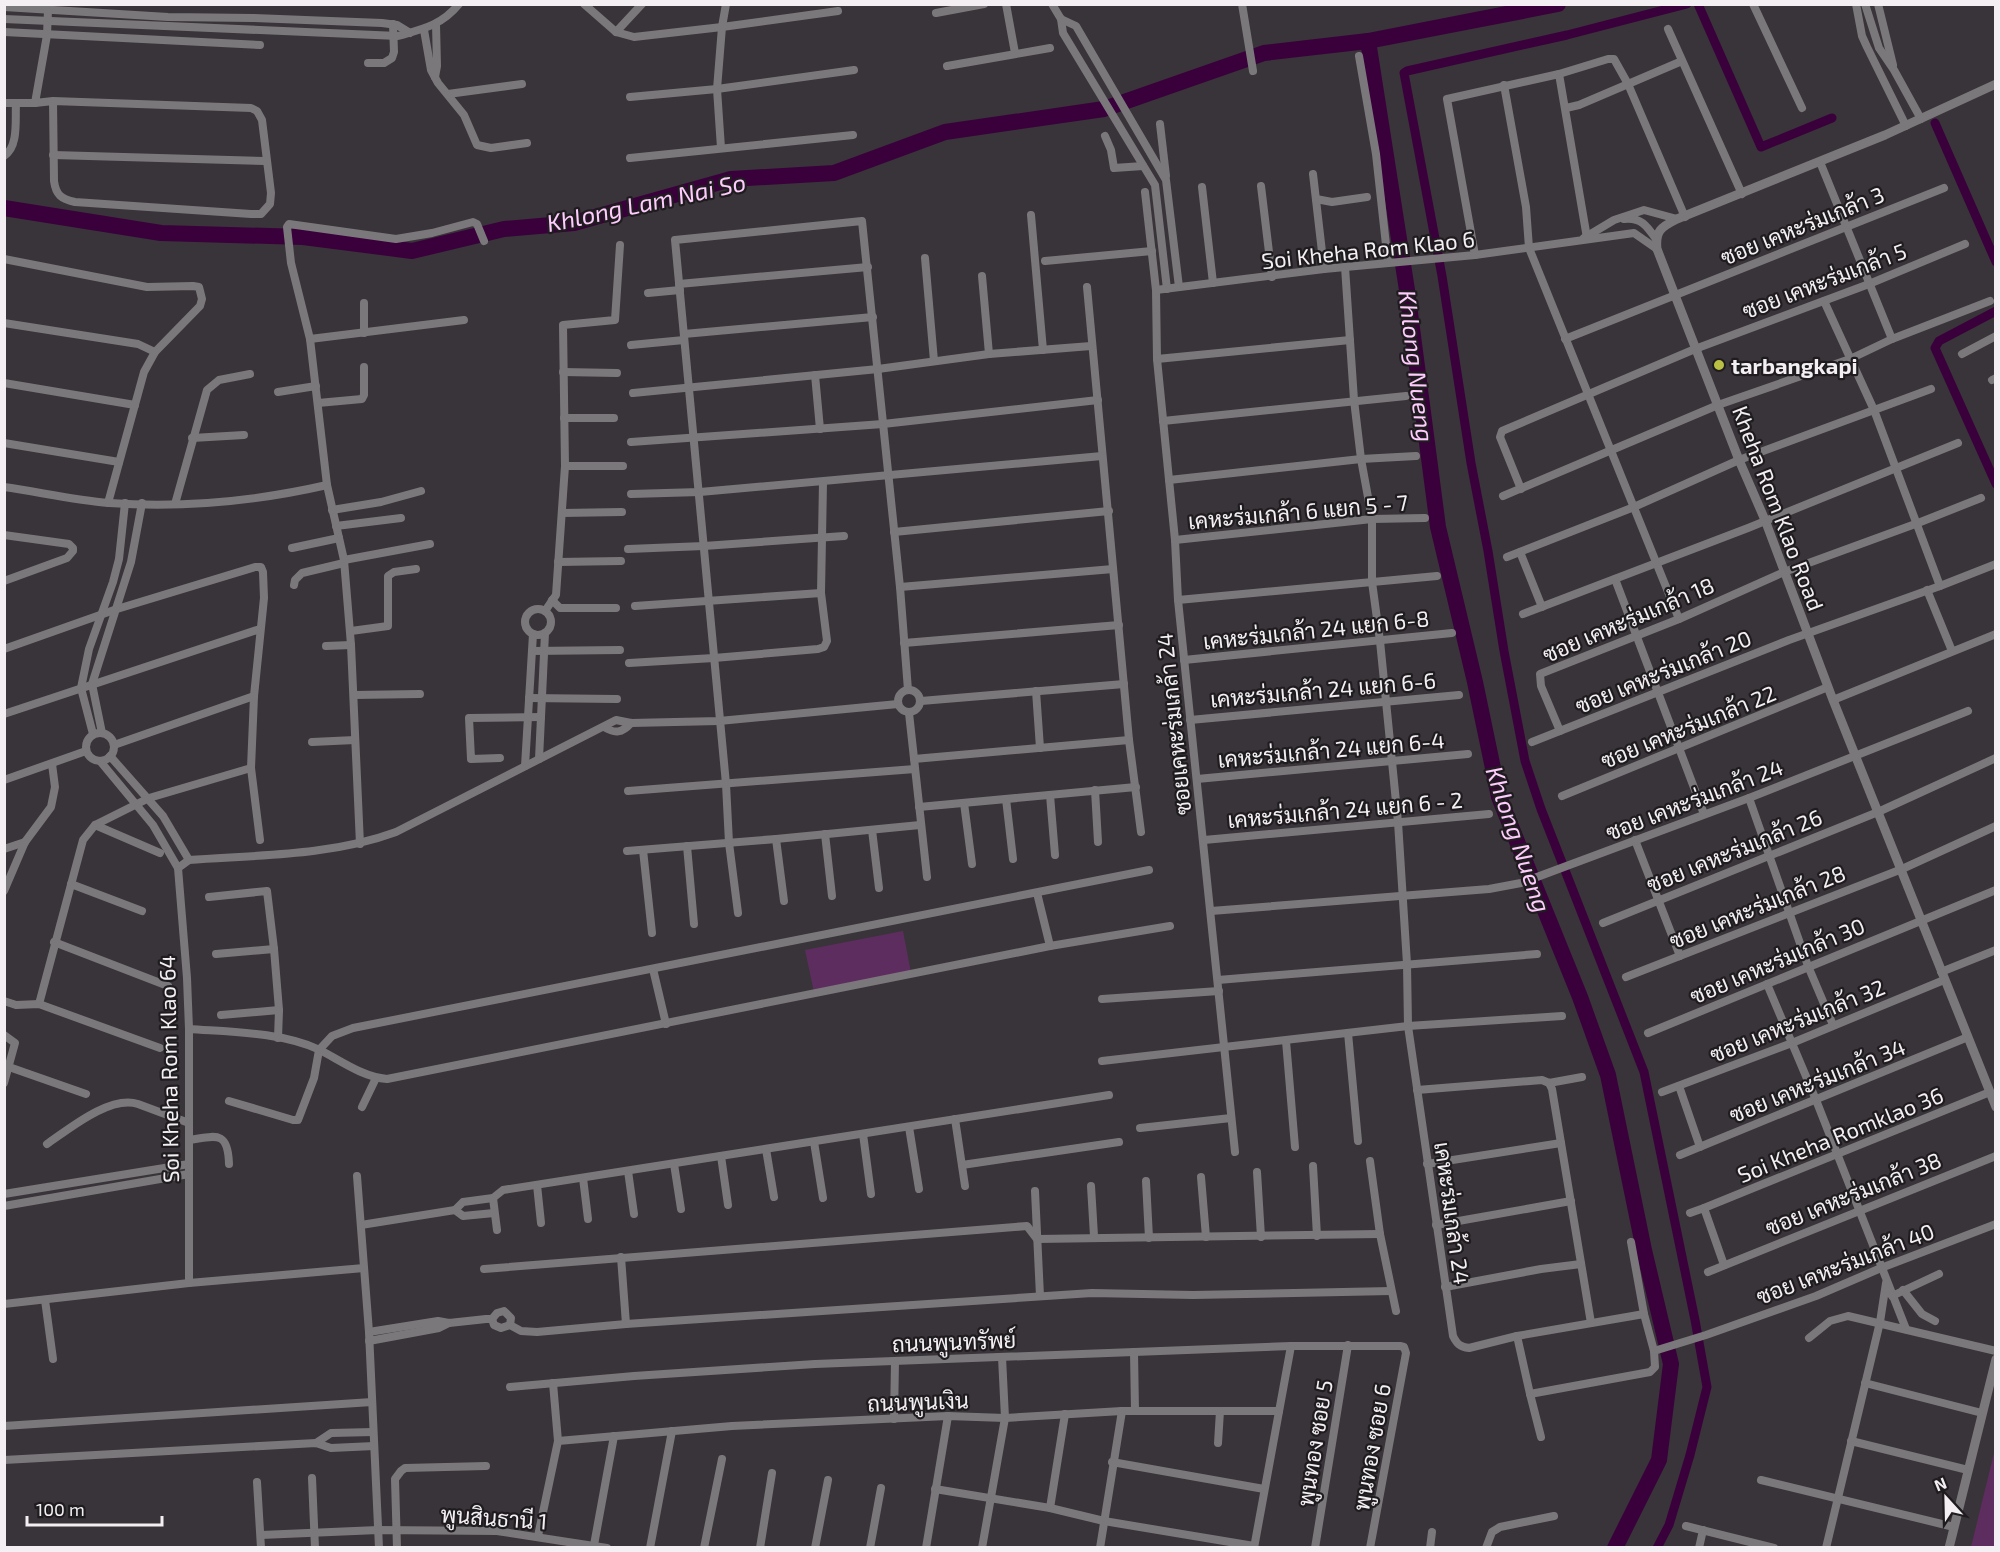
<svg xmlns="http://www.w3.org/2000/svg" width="2000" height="1552" font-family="'Exo 2',Sarabun,sans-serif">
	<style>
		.green { fill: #5e2d5f }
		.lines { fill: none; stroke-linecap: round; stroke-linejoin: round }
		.canal { stroke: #3a003c; stroke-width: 9 }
		.river { stroke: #3a003c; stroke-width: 16 }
		.minor { stroke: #7b787b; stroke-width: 8 }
		.tertiary { stroke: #7b787b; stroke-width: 9 }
		.poi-dot { fill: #bbc044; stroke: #1f1c1f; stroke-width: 2 }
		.labels { text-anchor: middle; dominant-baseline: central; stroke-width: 4.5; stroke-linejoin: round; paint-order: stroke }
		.street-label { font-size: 22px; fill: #f3eff2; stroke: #1f1c1f }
		.poi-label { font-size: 22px; font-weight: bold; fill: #f3eff2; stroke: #1f1c1f; text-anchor: start }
		.water-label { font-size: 24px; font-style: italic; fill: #ffccfe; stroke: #1f1c1f }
	</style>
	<rect width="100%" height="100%" fill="#393439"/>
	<g class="green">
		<polygon points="903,931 911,973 814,992 805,950"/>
		<polygon points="1995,1449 1995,1547 1971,1547"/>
	</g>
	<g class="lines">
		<g class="canal">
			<polyline points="1698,4 1761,147 1832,118"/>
			<polyline points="1935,123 1996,262"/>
			<polyline points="1996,311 1939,341 1935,348 1996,484"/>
			<polyline points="1657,1548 1669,1525 1690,1455 1707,1387 1695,1320 1644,1072 1541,809 1525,761 1504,651 1488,551 1471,463 1442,276 1404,73 1407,71 1567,35 1687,4"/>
		</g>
		<g class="river">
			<polyline points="1368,41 1407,290 1438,527 1475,682 1499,797 1580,997 1608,1075 1644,1250 1671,1364 1659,1460 1615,1548"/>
			<polyline points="4,208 161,233 303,237 412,251 504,229 574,223 731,179 834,173 945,132 1104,109 1264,53 1368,41 1558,4"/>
		</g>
		<g class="minor">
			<polyline points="584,4 616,32 634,37 722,27 838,11"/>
			<polyline points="1006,4 1015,53"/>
			<polyline points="1052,4 1061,19 1076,26 1166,180 1179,287"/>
			<polyline points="1242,4 1253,71"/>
			<polyline points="1753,4 1802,108"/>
			<polyline points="1856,4 1862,36 1867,47 1906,126"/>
			<polyline points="1865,4 1879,48 1894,70 1921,119"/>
			<polyline points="1878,4 1893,65"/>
			<polyline points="4,7 168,17 253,18 382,23 397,25 410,33"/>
			<path d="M 48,10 L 47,35 L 35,103 L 53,101 L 251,108 L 257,111 L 262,120 L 271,193 L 270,204 L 261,214 L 251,214 L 75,202 C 61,199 56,195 54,181 L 53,101"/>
			<polyline points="936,13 984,4"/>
			<path d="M 4,19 L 398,36 C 423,29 442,25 459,4"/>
			<polyline points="1061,19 1063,33 1155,185 1167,289"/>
			<polyline points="1668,29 1742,194"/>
			<polyline points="424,30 431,70 438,83 464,115 477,145 491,148 527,143"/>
			<polyline points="4,32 260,45"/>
			<polyline points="616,32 642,4"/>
			<polyline points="1359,56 1376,154 1388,263"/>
			<polyline points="368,63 384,63 392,58 394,52 393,24"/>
			<polyline points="947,66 1050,48"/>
			<polyline points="1559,74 1608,59 1614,59 1628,84 1685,217"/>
			<polyline points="435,77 437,66 436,24"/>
			<polyline points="1504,85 1526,207 1529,248 1679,619"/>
			<polyline points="448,94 522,84"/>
			<polyline points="630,97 717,89 854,70"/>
			<polyline points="4,103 35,103"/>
			<polyline points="1566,108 1579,105 1682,61"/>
			<polyline points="1160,124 1166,176"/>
			<polyline points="1105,136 1111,150 1114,168 1143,166"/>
			<polyline points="721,148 717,89 722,27 726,4"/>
			<polyline points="53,155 265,161"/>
			<path d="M 4,156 C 19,147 15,119 16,104"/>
			<polyline points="630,158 853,135"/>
			<polyline points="1820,162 1892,339"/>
			<polyline points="1313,174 1324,269"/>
			<polyline points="1261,186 1272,277"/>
			<polyline points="1202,187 1213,283"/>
			<polyline points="1145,192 1156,290 1157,359 1175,540 1178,600 1235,1152"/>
			<polyline points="1316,199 1332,202 1367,197"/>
			<polyline points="1031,215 1043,350"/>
			<path d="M 1624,219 C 1641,217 1647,226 1656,239"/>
			<polyline points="1584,238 1614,220 1644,210 1677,219"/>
			<polyline points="1475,255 1447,99 1559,74 1587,238"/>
			<polyline points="925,258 934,361"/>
			<polyline points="4,259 147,287 193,286 199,287 202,299 200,306 155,352 144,372 108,503"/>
			<polyline points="1045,261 1152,251"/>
			<path d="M 1345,267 L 1354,400 L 1361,459 L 1372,519 L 1372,582 L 1380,641 L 1398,822 L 1407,964 L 1408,1026 L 1453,1336 C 1457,1344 1460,1347 1469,1348 L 1517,1336 L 1644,1314"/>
			<polyline points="982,276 989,354"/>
			<polyline points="679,284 868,267"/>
			<polyline points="1087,287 1129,740 1141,832"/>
			<polyline points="1156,290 1324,269 1475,255 1634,233 1657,249"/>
			<polyline points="648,293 680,290"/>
			<polyline points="1824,301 1874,410 1940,586"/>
			<polyline points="364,303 364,333"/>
			<polyline points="4,323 138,344 155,352"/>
			<polyline points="684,334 873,317"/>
			<polyline points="310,339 464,320"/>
			<polyline points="1565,339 1944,188"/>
			<polyline points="631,345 684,340"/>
			<polyline points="1962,354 1996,336"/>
			<polyline points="1157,359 1350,340"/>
			<polyline points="563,372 617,373"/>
			<polyline points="815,375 820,429"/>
			<polyline points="1992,380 1996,378"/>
			<polyline points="4,383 135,405"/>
			<polyline points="278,392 316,386"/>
			<polyline points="633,393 878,369 989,354 1091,346"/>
			<polyline points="318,403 362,399 364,395 364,367"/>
			<polyline points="564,418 614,418"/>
			<polyline points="1163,421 1406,396"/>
			<polyline points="192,438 244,435"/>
			<polyline points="631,442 883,424 1098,400"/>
			<polyline points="4,443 119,462"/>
			<polyline points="565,467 563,325 615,320 620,245"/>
			<polyline points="1169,480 1361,459 1416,456"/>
			<path d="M 4,487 C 39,492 74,500 109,503 C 181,508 257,501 327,485"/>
			<polyline points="1521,489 1500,437 1502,431 1695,349 1869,284 1965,244"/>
			<polyline points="631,494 700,492 1102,456"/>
			<polyline points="1503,496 1718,405 1850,359 1892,339 1990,301"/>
			<polyline points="175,504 207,390 219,380 250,374"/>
			<polyline points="332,510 381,502 421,491"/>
			<polyline points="562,513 622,512"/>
			<polyline points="336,526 401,518"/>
			<polyline points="894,532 1109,511"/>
			<polyline points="4,535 69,544 73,548 73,551 67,558 4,581"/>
			<polyline points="1175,540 1372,519 1425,518"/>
			<polyline points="292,548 339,538"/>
			<polyline points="628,549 704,546 844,536"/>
			<polyline points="1520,552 1542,607"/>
			<polyline points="1507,557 1634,507 1739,460 1931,389"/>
			<polyline points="344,560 430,544"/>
			<polyline points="558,562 621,561"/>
			<polyline points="1615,579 1704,814"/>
			<polyline points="294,585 295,580 302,573 344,563"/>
			<polyline points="900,587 1113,569"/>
			<polyline points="1927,590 1952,651"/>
			<polyline points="552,600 560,608 616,608"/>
			<polyline points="1178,600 1437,576"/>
			<polyline points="635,606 821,593"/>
			<circle cx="538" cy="622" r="13"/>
			<polyline points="545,611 556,595 565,466 623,466"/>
			<polyline points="1523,614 1748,528 1958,443"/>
			<polyline points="351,631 388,626 388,576 394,572 416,569"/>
			<polyline points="904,643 1119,625"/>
			<polyline points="326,646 351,645"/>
			<polyline points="4,649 117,609 255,567 261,567 263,572 264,598 254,696 251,768 260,840"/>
			<polyline points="532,651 620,650"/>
			<polyline points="1184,660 1452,633"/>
			<polyline points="629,663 714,658 818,649 824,647 827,641 821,593 823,482"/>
			<circle cx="909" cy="701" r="11"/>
			<polyline points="1036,691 1040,748"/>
			<polyline points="354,695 420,694"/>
			<polyline points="529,698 617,699"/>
			<polyline points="1833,700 1996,634"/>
			<polyline points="921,701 1124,684"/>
			<polyline points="909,713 927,877"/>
			<polyline points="4,714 260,629"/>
			<polyline points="1190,720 1459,695"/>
			<path d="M 604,727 C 615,734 622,733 631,723"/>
			<polyline points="1560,731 1541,686 1540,674 1679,619 1784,572 1918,523 1981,498"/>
			<circle cx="100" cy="747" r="14"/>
			<polyline points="102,733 92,684 131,562 142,503"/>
			<polyline points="93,734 81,688 89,649 113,582 119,559 125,503"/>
			<polyline points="312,742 355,740"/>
			<polyline points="1532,742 1789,640 1940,586 1996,564"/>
			<polyline points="114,745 254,696"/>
			<polyline points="110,756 163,816 189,860"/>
			<polyline points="500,758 471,759 469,718 541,717"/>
			<polyline points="539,759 545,633"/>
			<polyline points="914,759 1129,740"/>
			<polyline points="100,761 153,825 178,868"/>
			<polyline points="525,766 533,634"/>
			<polyline points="1197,779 1468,754"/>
			<polyline points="4,780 86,751"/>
			<polyline points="1095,790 1098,842"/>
			<polyline points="628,791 915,769"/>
			<polyline points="1050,795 1055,855"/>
			<polyline points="1562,796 1828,687"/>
			<polyline points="1749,798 1808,966 1833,1025"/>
			<polyline points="1006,799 1013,859"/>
			<polyline points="964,803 972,864"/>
			<polyline points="919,807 1136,787"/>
			<polyline points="95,825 160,853"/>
			<polyline points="872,830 879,888"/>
			<polyline points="825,834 832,896"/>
			<polyline points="776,839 784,901"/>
			<polyline points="1204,840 1489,814"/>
			<polyline points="1635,840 1680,956"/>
			<polyline points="360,844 351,645 344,560 327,485 310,339 291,263 287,227 289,224 396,239 432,233 473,222 477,224 484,241"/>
			<polyline points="687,846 694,924"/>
			<polyline points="4,849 25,842"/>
			<polyline points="643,850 652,933"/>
			<polyline points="627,851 776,839 920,825"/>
			<polyline points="71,884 142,911"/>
			<polyline points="4,891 25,842 51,807 55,787 52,764"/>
			<polyline points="1037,893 1050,946"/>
			<polyline points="209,897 267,891 274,949 279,1010 278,1038"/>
			<polyline points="1211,911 1489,889 1521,883 1749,798 1968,711"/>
			<polyline points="738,913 729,843 726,784 675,240 862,221 900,587 908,690"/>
			<polyline points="1603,923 1878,812 1996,758"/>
			<polyline points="54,942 168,986"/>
			<polyline points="216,954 274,949"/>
			<polyline points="653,969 666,1024"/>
			<polyline points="1941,972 1996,950"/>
			<polyline points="1626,977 1902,869 1996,826"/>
			<polyline points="1218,980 1537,954"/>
			<polyline points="1767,984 1816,1100 1906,1329"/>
			<polyline points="1102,999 1219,991"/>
			<polyline points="4,1001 16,1005 39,1004 160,1048"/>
			<polyline points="39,1004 83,840 95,825 149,798 251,768"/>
			<polyline points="221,1015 279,1010"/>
			<path d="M 189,1029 C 230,1032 282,1032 320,1050 C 341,1061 363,1077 387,1079 L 1050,946 L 1170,926"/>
			<polyline points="1348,1033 1358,1141"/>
			<polyline points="1648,1033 1996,890"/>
			<polyline points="4,1035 15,1043 4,1083"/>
			<polyline points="1286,1041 1295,1147"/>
			<polyline points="1102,1061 1408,1026 1562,1016"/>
			<polyline points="9,1067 86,1094"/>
			<polyline points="1549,1083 1552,1089 1591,1323"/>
			<polyline points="1679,1086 1700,1147"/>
			<polyline points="1417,1090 1542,1080 1549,1083 1582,1077"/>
			<polyline points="1662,1092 1792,1043 1944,980"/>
			<polyline points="229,1101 293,1120 298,1120 314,1078 319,1050 332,1036 353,1028 1149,870"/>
			<polyline points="362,1107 376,1078"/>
			<polyline points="955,1119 965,1186"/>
			<polyline points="909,1127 919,1189"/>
			<polyline points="1140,1128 1231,1118"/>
			<polyline points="863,1134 871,1194"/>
			<path d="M 189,1140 C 216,1136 228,1130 229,1164"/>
			<polyline points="814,1142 823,1198"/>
			<path d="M 47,1144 C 69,1129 110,1095 138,1104 L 189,1123"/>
			<polyline points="766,1149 774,1197"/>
			<polyline points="1680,1155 1968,1037"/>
			<polyline points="721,1156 728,1205"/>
			<polyline points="1370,1161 1380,1234 1396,1311"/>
			<polyline points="674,1164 681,1209"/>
			<polyline points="1427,1164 1561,1143"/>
			<polyline points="962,1165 1119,1142"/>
			<polyline points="1313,1166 1317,1236"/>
			<polyline points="628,1171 634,1214"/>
			<polyline points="1257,1172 1261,1237"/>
			<polyline points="357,1176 369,1332 379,1548"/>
			<polyline points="1201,1177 1206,1237"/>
			<polyline points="583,1178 588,1219"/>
			<polyline points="1146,1181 1149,1238"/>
			<polyline points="537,1185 541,1223"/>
			<polyline points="1091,1186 1094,1236"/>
			<polyline points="1035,1191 1040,1296"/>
			<polyline points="4,1194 189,1164"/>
			<polyline points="4,1206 189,1174"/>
			<polyline points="1704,1208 1990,1092"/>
			<polyline points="455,1210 463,1216 494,1213"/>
			<polyline points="1690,1213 1704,1208 1724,1265"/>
			<polyline points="361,1225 455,1210 463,1202 493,1198"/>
			<polyline points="1436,1225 1571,1201"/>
			<polyline points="497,1230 493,1198 503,1190 1109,1095"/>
			<polyline points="621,1257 626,1324"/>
			<polyline points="484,1269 1027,1226 1037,1239 1380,1234"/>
			<polyline points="1708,1272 1996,1156"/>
			<path d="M 189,1283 L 189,1029 L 187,978 L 178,868 L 189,860 C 258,855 331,856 396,832 L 616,720 L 631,723 L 719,721 L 898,704"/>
			<polyline points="1445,1287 1541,1269 1581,1264"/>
			<polyline points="1903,1290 1922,1314 1935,1321"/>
			<polyline points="1892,1296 1939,1274"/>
			<polyline points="45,1300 53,1359"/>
			<polyline points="4,1304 189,1283 364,1268"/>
			<polyline points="492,1319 497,1313 504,1311 511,1318 510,1325"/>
			<polyline points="369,1332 438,1321 449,1323 486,1319 492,1319 494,1325 501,1328 510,1325 521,1331 537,1332 626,1324 1092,1293 1193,1295 1391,1291"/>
			<polyline points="1517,1336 1530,1394 1650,1372 1655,1367 1654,1351 1644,1314 1631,1242"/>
			<polyline points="1809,1338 1830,1321 1848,1316 1996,1351"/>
			<polyline points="369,1341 439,1328 449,1323"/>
			<polyline points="1654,1351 1706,1335 1816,1296 1881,1268 1996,1224"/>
			<polyline points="1134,1352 1135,1411"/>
			<polyline points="1865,1383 1982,1413"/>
			<polyline points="510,1387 634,1376 815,1364 1291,1346 1400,1346 1404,1347 1406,1353 1370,1548"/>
			<polyline points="1530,1394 1541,1437"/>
			<polyline points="894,1419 895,1361"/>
			<polyline points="4,1426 372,1402"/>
			<polyline points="558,1441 732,1426 948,1416 1005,1418 1122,1411 1279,1411"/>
			<polyline points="1851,1441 1968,1470"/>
			<polyline points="316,1443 331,1433 373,1432"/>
			<polyline points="1218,1443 1220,1411"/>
			<polyline points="4,1460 316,1443 331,1448 374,1446"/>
			<polyline points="1112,1462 1264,1489"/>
			<polyline points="312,1478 315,1548"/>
			<polyline points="1761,1480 1954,1527"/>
			<polyline points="257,1482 261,1548"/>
			<polyline points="935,1489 1050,1508 1104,1521 1254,1546"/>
			<polyline points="1050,1508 1065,1414"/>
			<polyline points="1686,1526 1774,1548"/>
			<polyline points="261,1535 378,1530 497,1531 607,1548"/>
			<polyline points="538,1536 558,1441 553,1383"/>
			<polyline points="594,1545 614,1436"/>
			<polyline points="397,1548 395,1479 401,1471 405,1468 486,1466"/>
			<polyline points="650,1548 672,1431"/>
			<polyline points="704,1548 722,1459"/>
			<polyline points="760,1548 772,1473"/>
			<polyline points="815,1548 828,1480"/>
			<polyline points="870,1548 881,1488"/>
			<polyline points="926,1548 948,1416"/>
			<polyline points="982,1548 1005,1418 1002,1357"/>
			<polyline points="1100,1548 1122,1411"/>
			<polyline points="1254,1548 1291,1346"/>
			<polyline points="1315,1548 1348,1345"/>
			<polyline points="1430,1548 1432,1532"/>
			<polyline points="1486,1548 1492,1532 1500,1527 1554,1516"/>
			<polyline points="1699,1548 1703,1530"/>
			<polyline points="1826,1548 1880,1322 1886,1283"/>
		</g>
		<g class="tertiary">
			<path d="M 1996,84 L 1885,135 L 1677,219 C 1661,227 1655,231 1657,249 L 1739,460 L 1765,520 L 1833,700 L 1996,1107"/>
			<polyline points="1949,1548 1996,1359"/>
		</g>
	</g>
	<circle class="poi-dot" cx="1719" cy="365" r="6"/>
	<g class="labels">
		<g class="street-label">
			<text transform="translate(1802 225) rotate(-22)">ซอย เคหะร่มเกล้า 3</text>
			<text transform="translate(1368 249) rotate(-6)">Soi Kheha Rom Klao 6</text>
			<text transform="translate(1824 280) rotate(-21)">ซอย เคหะร่มเกล้า 5</text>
			<text transform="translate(1779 508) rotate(69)">Kheha Rom Klao Road</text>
			<text transform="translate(1298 511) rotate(-5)">เคหะร่มเกล้า 6 แยก 5 - 7</text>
			<text transform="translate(1628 619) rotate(-23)">ซอย เคหะร่มเกล้า 18</text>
			<text transform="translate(1316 629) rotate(-6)">เคหะร่มเกล้า 24 แยก 6-8</text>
			<text transform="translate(1663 671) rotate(-22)">ซอย เคหะร่มเกล้า 20</text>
			<text transform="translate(1323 689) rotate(-5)">เคหะร่มเกล้า 24 แยก 6-6</text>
			<text transform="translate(1173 724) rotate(-96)">ซอยเคหะร่มเกล้า 24</text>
			<text transform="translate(1688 726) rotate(-22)">ซอย เคหะร่มเกล้า 22</text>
			<text transform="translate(1331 749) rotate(-5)">เคหะร่มเกล้า 24 แยก 6-4</text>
			<text transform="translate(1694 799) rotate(-21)">ซอย เคหะร่มเกล้า 24</text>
			<text transform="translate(1345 809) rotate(-5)">เคหะร่มเกล้า 24 แยก 6 - 2</text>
			<text transform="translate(1734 850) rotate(-22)">ซอย เคหะร่มเกล้า 26</text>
			<text transform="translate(1757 906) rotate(-22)">ซอย เคหะร่มเกล้า 28</text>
			<text transform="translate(1777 960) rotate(-23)">ซอย เคหะร่มเกล้า 30</text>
			<text transform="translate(1797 1020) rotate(-22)">ซอย เคหะร่มเกล้า 32</text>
			<text transform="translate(168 1069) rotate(-91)">Soi Kheha Rom Klao 64</text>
			<text transform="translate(1817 1080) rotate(-22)">ซอย เคหะร่มเกล้า 34</text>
			<text transform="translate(1840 1134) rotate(-22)">Soi Kheha Romklao 36</text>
			<text transform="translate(1853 1193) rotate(-22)">ซอย เคหะร่มเกล้า 38</text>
			<text transform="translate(1453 1213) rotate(82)">เคหะร่มเกล้า 24</text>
			<text transform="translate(1845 1263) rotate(-21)">ซอย เคหะร่มเกล้า 40</text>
			<text transform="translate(954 1341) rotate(-2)">ถนนพูนทรัพย์</text>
			<text transform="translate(918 1401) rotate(-2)">ถนนพูนเงิน</text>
			<text transform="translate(1314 1443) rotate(-81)">พูนทอง ซอย 5</text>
			<text transform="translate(1371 1447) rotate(-80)">พูนทอง ซอย 6</text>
			<text transform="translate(494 1517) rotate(4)">พูนสินธานี 1</text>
		</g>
		<g class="poi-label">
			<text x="1731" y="365">tarbangkapi</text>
		</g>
		<g class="water-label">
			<text transform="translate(646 202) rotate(-12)">Khlong Lam Nai So</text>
			<text transform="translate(1417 366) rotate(83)">Khlong Nueng</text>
			<text transform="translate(1519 839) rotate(71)">Khlong Nueng</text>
		</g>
	</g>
	<rect width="2000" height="1552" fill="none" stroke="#f3eff2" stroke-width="12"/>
	<g transform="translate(1946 1498) rotate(338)" stroke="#1f1c1f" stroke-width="4.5" paint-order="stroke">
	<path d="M0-4.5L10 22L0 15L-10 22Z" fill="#f3eff2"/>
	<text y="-9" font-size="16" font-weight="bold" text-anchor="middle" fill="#f3eff2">N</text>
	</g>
	<path d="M27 1516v9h135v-9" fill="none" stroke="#f3eff2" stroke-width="3"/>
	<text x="36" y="1516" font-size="18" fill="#f3eff2" stroke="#1f1c1f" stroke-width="4.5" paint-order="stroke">100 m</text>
</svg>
